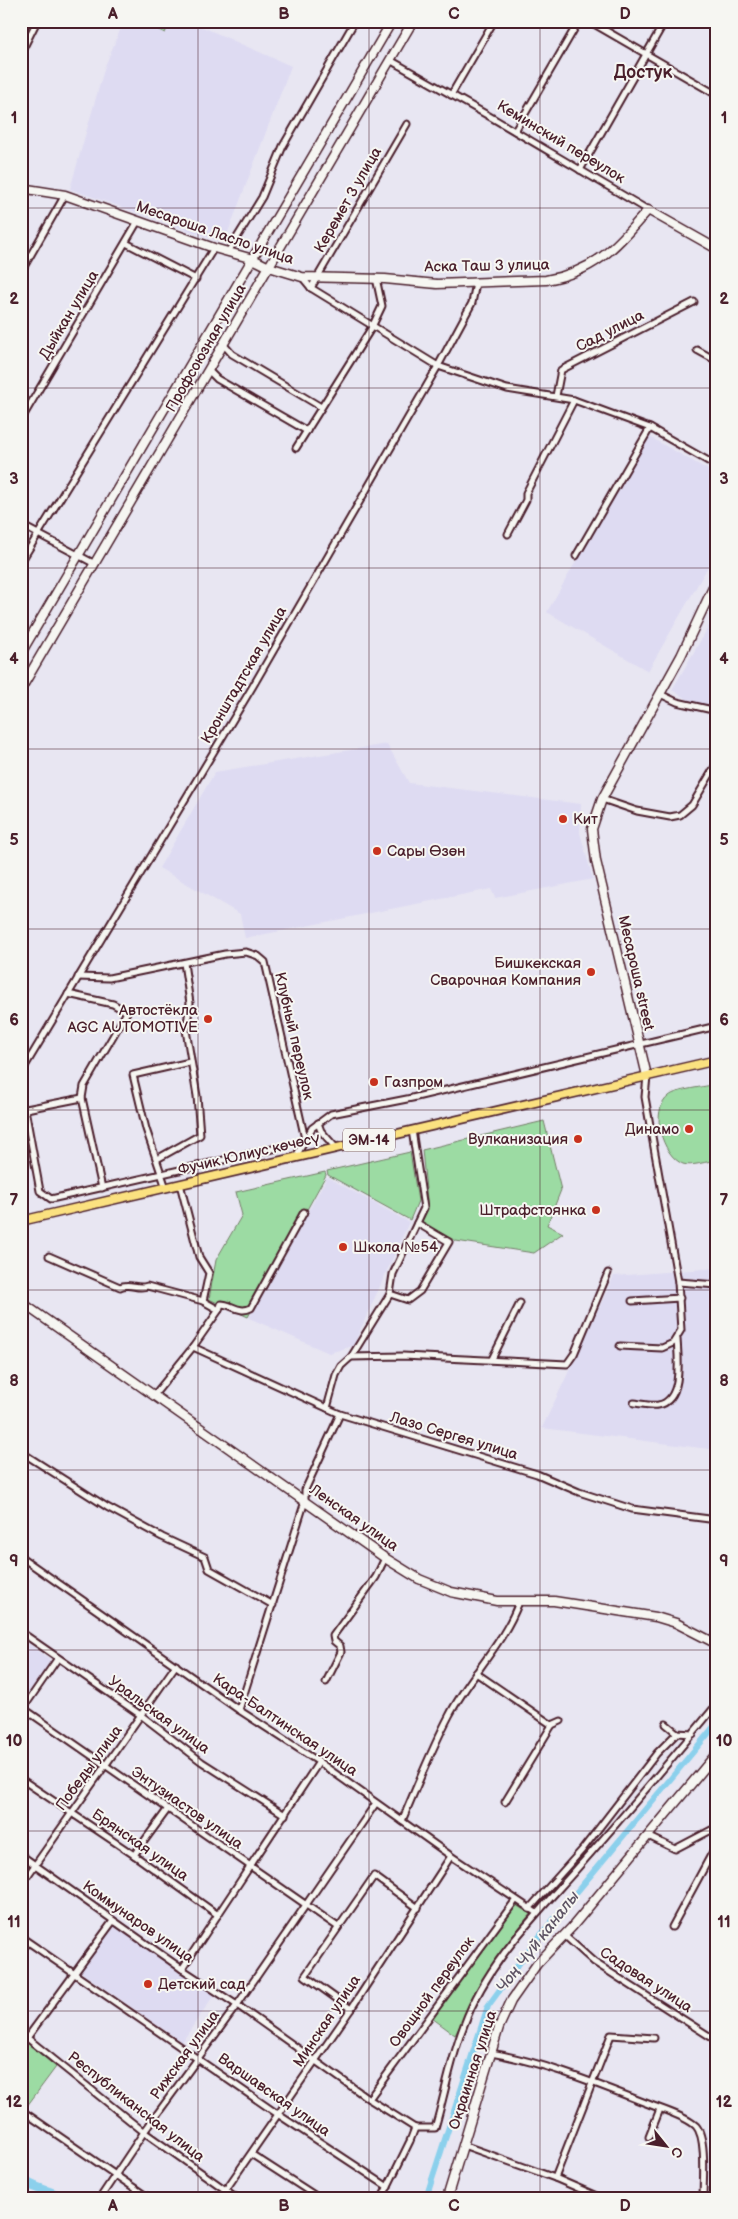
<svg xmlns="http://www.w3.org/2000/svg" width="738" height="2219" font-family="'Balsamiq Sans',sans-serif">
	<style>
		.built { fill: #dedbf2 }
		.green { fill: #9cdba3; stroke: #737d67 }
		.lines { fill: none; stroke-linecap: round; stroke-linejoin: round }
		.canal { stroke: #8bd0ec; stroke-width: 6 }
		.river { stroke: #8bd0ec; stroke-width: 10 }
		.street-casing { stroke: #4a1f2b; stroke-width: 9 }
		.secondary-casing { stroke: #4a1f2b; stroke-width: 11 }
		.primary-casing { stroke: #4a1f2b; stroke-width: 11 }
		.street { stroke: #f6f6f2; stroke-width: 5 }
		.secondary { stroke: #f6f6f2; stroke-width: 8 }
		.primary { stroke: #fbe180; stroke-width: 8 }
		.grid { fill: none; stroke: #4a1f2b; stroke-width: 1; stroke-opacity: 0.55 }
		.poi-dot { fill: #c8321e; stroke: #f6f6f2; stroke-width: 2 }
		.labels { text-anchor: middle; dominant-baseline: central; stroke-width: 4; stroke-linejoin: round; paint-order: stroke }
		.shield { fill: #f6f6f2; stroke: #7e6067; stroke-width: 1 }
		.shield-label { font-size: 14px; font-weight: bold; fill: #4a1f2b }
		.street-label { font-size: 15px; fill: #4a1f2b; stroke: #f6f6f2 }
		.poi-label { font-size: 15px; fill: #4a1f2b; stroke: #f6f6f2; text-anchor: start }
		.water-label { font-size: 16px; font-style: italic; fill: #5e5465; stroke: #f6f6f2 }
		.quarter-label { font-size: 18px; font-weight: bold; fill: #4a1f2b; stroke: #f6f6f2 }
		.neatline { fill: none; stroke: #4a1f2b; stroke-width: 2 }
		.grid-label { font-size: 16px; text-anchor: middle; font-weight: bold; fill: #4a1f2b }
	</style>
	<rect width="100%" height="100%" fill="#e8e6f2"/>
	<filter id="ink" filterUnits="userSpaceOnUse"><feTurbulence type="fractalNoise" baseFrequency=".02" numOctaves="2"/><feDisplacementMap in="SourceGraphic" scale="10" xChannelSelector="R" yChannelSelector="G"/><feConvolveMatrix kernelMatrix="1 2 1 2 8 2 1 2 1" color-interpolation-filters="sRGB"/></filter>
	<g filter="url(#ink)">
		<g class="built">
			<polygon points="124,21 189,21 291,66 224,243 70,189 105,66"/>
			<polygon points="648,436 717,475 717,551 648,671 547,612"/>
			<polygon points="717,612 717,718 672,690"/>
			<polygon points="387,744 409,783 581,804 580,833 593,879 495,898 491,889 245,938 240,914 159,868 215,772"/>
			<polygon points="327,1177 409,1222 353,1346 329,1353 249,1318"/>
			<polygon points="717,1268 717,1450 542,1428 614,1276"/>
			<polygon points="21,1638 51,1661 21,1703"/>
			<polygon points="114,1926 214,1995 182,2042 81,1972"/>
		</g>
		<g class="green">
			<polygon points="140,21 171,21 165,33"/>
			<path d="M 717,1084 L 717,1160 C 708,1161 691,1167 683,1164 C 662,1156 649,1110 669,1096 C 677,1089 705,1087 717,1084 Z"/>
			<polygon points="544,1121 561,1190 547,1225 563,1233 534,1253 456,1241 421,1222 428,1209 422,1150"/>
			<polygon points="410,1152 418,1201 410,1220 328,1175 327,1171"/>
			<polygon points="325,1172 326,1175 248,1317 209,1299 216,1260 242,1215 236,1192"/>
			<polygon points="516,1905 530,1914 496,1957 455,2035 432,2018"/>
			<polygon points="21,2038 56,2067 24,2110 21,2109"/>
		</g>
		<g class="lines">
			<polyline class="canal" points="426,2198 488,2006 531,1947 717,1723"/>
			<path class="river" d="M 21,2178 C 30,2189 51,2190 63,2198"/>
			<defs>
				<g id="street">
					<polyline points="589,21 717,95"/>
					<polyline points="21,53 37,21"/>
					<polyline points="390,60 489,116 648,210"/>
					<polyline points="21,82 24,95 21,110"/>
					<polyline points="451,95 494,21"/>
					<polyline points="515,131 579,21"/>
					<polyline points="580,170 665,21"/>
					<polyline points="126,243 196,279"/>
					<polyline points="228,252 262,197 283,146 355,21"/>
					<polyline points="21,272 65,195"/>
					<polyline points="302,277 311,288 438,366 507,389 574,400 650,428 717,466"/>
					<polyline points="311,288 407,124"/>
					<polyline points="224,345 232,354 321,407"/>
					<polyline points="697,350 717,361"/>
					<polyline points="209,371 217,379 307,431"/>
					<polyline points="556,396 561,370 694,302"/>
					<polyline points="21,420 138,221"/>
					<polyline points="296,448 372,327 382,306 376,278"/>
					<polyline points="21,525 95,564"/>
					<polyline points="508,534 526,500 526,493 574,400"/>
					<polyline points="576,556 650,428"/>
					<polyline points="21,562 214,248"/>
					<polyline points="660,694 677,702 717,711"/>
					<polyline points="602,799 637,811 670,817 680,815 692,805 717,763"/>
					<polyline points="78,977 109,978 225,954 246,952 258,956 265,962 305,1139"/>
					<polyline points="68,994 113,1004 127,1012 84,1086 82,1098 102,1188"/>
					<polyline points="21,1073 253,686 438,366 472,303 476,283"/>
					<polyline points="25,1109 40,1191 51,1199 277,1148"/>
					<polyline points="21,1110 82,1098"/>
					<polyline points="318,1123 321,1131 336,1148"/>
					<polyline points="295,1158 312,1128 331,1114 412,1098 717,1026"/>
					<polyline points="157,1159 200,1135 197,1096 186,1030 190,1003 184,963"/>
					<polyline points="180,1184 199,1257 209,1273 203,1301"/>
					<polyline points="166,1188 146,1129 133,1075 190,1062"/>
					<path d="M 49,1256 L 120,1287 C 129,1282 138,1290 147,1286 L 203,1301 L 219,1310 L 193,1347 L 155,1394"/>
					<polyline points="678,1282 717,1285"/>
					<polyline points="390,1294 408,1300 420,1291 449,1242 417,1223"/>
					<polyline points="632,1301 680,1298"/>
					<path d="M 219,1310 L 221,1304 C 232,1304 239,1314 251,1308 L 304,1212"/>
					<polyline points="620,1346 662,1348 673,1343 681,1330 678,1282 645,1097 647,1076"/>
					<polyline points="193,1347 340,1414 537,1474 579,1492 632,1509 717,1520"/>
					<polyline points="351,1357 390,1294 393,1274 424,1208 412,1130"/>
					<polyline points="492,1359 520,1303"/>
					<path d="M 634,1403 C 642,1404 650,1406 658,1405 C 684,1401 678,1356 677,1339"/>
					<polyline points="327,1408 336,1375 341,1366 351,1357 403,1356 567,1364 574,1354 608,1273"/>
					<polyline points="21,1452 107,1507 162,1537 205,1557 209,1569 273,1605"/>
					<polyline points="21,1557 239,1710 319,1762 451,1856 535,1912"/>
					<polyline points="21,1632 142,1716 202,1762 285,1815"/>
					<polyline points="476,1673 552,1725"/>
					<polyline points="326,1682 341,1652 340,1646 334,1641 333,1636 376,1577 385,1558"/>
					<polyline points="23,1708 338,1927"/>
					<polyline points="22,1710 58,1658"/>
					<polyline points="239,1710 305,1501 305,1490 340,1414"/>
					<polyline points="666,1724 677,1733 693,1734"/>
					<polyline points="21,1779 134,1855 218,1915"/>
					<polyline points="505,1802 552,1725 561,1721"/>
					<path d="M 402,1821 C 417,1786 431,1750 449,1716 C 470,1675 503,1645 519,1602"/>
					<polyline points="648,1836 675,1849 717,1827"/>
					<polyline points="21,1855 182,1969 237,2005 369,2099 415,2128"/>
					<polyline points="134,1855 167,1810"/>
					<polyline points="21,1885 176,1665"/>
					<polyline points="529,1909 582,1850 657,1753 677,1733"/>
					<polyline points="672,1927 717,1844"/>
					<polyline points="564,1935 594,1962 717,2041"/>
					<polyline points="21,1937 279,2115 388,2187"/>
					<polyline points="182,1969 319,1762"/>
					<polyline points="351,2009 305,1976 374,1876 418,1908"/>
					<polyline points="21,2033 144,2132 237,2198"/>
					<polyline points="27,2038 113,1921"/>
					<path d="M 491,2053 C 547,2063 599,2085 651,2105 C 664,2110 687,2117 696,2126 C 707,2138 703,2181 703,2198"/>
					<polyline points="369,2099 515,1901"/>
					<polyline points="21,2110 149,2198"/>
					<path d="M 415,2128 L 435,2128 C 445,2094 451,2058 464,2025 C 486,1965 532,1919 574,1872 C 623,1817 670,1761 717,1704"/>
					<polyline points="649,2137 660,2109"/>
					<polyline points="463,2145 555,2178 601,2198"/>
					<polyline points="251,2154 319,2198"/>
					<polyline points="555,2178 611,2035 654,2038"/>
					<polyline points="100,2198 144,2132 237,2005 376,1803"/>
					<polyline points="220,2198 351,2009 451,1856"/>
					<polyline points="382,2198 410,2141 415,2128"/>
				</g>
				<g id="secondary">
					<path d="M 21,188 L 65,195 L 214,248 L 253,259 L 269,267 L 302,277 L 385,279 L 437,284 L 546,280 C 597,271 616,246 648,210 L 717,249"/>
					<polyline points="21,653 392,21"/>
					<polyline points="21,689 413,21"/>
					<polyline points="647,1076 596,861 592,829 602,799 681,656 717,579"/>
					<polyline points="21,1302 385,1558 419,1579 451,1592 497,1601 554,1601 656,1617 676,1623 717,1644"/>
					<polyline points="447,2198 499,2027 511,2001 537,1964 572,1927 717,1753"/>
				</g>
				<polyline id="primary" points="21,1221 717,1060"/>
			</defs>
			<use href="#street" class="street-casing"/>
			<use href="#secondary" class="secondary-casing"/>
			<use href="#primary" class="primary-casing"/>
			<use href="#street" class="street"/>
			<use href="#secondary" class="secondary"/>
			<use href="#primary" class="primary"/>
		</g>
	</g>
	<path class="grid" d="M 198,21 L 198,2198M 369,21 L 369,2198M 540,21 L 540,2198M 21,208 L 717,208M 21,388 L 717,388M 21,568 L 717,568M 21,749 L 717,749M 21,929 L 717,929M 21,1110 L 717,1110M 21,1290 L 717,1290M 21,1470 L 717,1470M 21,1650 L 717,1650M 21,1831 L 717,1831M 21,2011 L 717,2011"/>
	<g class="poi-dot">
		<circle cx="563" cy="819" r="5"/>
		<circle cx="377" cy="851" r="5"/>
		<circle cx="591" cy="972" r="5"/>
		<circle cx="208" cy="1019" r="5"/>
		<circle cx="374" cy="1082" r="5"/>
		<circle cx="689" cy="1129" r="5"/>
		<circle cx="578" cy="1139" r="5"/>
		<circle cx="596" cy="1210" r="5"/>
		<circle cx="343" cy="1247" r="5"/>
		<circle cx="148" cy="1984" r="5"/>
	</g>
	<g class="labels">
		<rect class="shield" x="343" y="1128.5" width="52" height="23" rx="4"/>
		<g class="shield-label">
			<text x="369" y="1140">ЭМ-14</text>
		</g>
		<g class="street-label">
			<text transform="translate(561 142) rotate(31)">Кеминский переулок</text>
			<text transform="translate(348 200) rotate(-60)">Керемет 3 улица</text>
			<text transform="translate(215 233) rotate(19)">Месароша Ласло улица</text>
			<text transform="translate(487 266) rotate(-1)">Аска Таш 3 улица</text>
			<text transform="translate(69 315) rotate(-59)">Дыйкан улица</text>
			<text transform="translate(610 331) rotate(-27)">Сад улица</text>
			<text transform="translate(206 348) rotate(-60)">Профсоюзная улица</text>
			<text transform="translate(244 675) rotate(-60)">Кронштадтская улица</text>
			<text transform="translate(636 973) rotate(77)">Месароша street</text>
			<text transform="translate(294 1036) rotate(77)">Клубный переулок</text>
			<text transform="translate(249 1154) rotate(-13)">Фучик Юлиус көчөсү</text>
			<text transform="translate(454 1436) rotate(17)">Лазо Сергея улица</text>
			<text transform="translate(354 1518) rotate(35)">Ленская улица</text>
			<text transform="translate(159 1715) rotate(36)">Уральская улица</text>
			<text transform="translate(285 1725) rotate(34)">Кара-Балтинская улица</text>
			<text transform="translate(89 1768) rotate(-54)">Победы улица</text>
			<text transform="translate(187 1808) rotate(35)">Энтузиастов улица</text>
			<text transform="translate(140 1845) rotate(35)">Брянская улица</text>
			<text transform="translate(138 1922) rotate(35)">Коммунаров улица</text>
			<text transform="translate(646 1980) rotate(33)">Садовая улица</text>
			<text transform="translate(432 1992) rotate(-54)">Овощной переулок</text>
			<text transform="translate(327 2021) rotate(-56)">Минская улица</text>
			<text transform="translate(185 2055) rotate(-54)">Рижская улица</text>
			<text transform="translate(473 2070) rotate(-72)">Окраинная улица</text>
			<text transform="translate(274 2095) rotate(35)">Варшавская улица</text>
			<text transform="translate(136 2107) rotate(38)">Республиканская улица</text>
		</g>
		<g class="poi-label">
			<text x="573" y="819">Кит</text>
			<text x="387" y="851">Сары Өзөн</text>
			<text x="581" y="963" text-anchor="end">Бишкекская<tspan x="581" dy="17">Сварочная Компания</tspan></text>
			<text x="198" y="1010" text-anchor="end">Автостёкла<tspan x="198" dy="17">AGC AUTOMOTIVE</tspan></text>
			<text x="384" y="1082">Газпром</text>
			<text x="679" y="1129" text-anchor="end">Динамо</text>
			<text x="568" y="1139" text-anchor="end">Вулканизация</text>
			<text x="586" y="1210" text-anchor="end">Штрафстоянка</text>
			<text x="353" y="1247">Школа №54</text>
			<text x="158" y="1984">Детский сад</text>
		</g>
		<g class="water-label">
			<text transform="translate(538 1942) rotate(-52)">Чоң Чүй каналы</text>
		</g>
		<g class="quarter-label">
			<text x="643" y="72">Достук</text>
		</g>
	</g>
	<rect width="738" height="2219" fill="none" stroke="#f6f6f2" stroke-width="55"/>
	<g transform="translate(666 2146) rotate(120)" stroke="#f6f6f2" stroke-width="4" paint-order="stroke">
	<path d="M0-4L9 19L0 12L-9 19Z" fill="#4a1f2b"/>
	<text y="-8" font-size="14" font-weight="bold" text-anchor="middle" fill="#4a1f2b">С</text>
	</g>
	<rect x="28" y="28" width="682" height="2164" class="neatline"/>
	<g class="grid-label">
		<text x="113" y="19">A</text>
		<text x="284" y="19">B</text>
		<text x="454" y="19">C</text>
		<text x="625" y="19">D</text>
		<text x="14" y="123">1</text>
		<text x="724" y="123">1</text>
		<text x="14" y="304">2</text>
		<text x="724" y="304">2</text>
		<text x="14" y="484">3</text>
		<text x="724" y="484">3</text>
		<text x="14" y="664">4</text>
		<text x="724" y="664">4</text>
		<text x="14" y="845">5</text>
		<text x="724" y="845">5</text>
		<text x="14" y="1025">6</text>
		<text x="724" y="1025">6</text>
		<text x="14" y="1205">7</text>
		<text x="724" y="1205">7</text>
		<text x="14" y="1386">8</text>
		<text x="724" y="1386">8</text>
		<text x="14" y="1566">9</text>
		<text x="724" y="1566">9</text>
		<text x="14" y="1746">10</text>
		<text x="724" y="1746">10</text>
		<text x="14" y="1927">11</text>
		<text x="724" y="1927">11</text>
		<text x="14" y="2107">12</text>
		<text x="724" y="2107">12</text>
		<text x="113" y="2211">A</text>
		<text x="284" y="2211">B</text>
		<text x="454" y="2211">C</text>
		<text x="625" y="2211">D</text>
	</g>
</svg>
